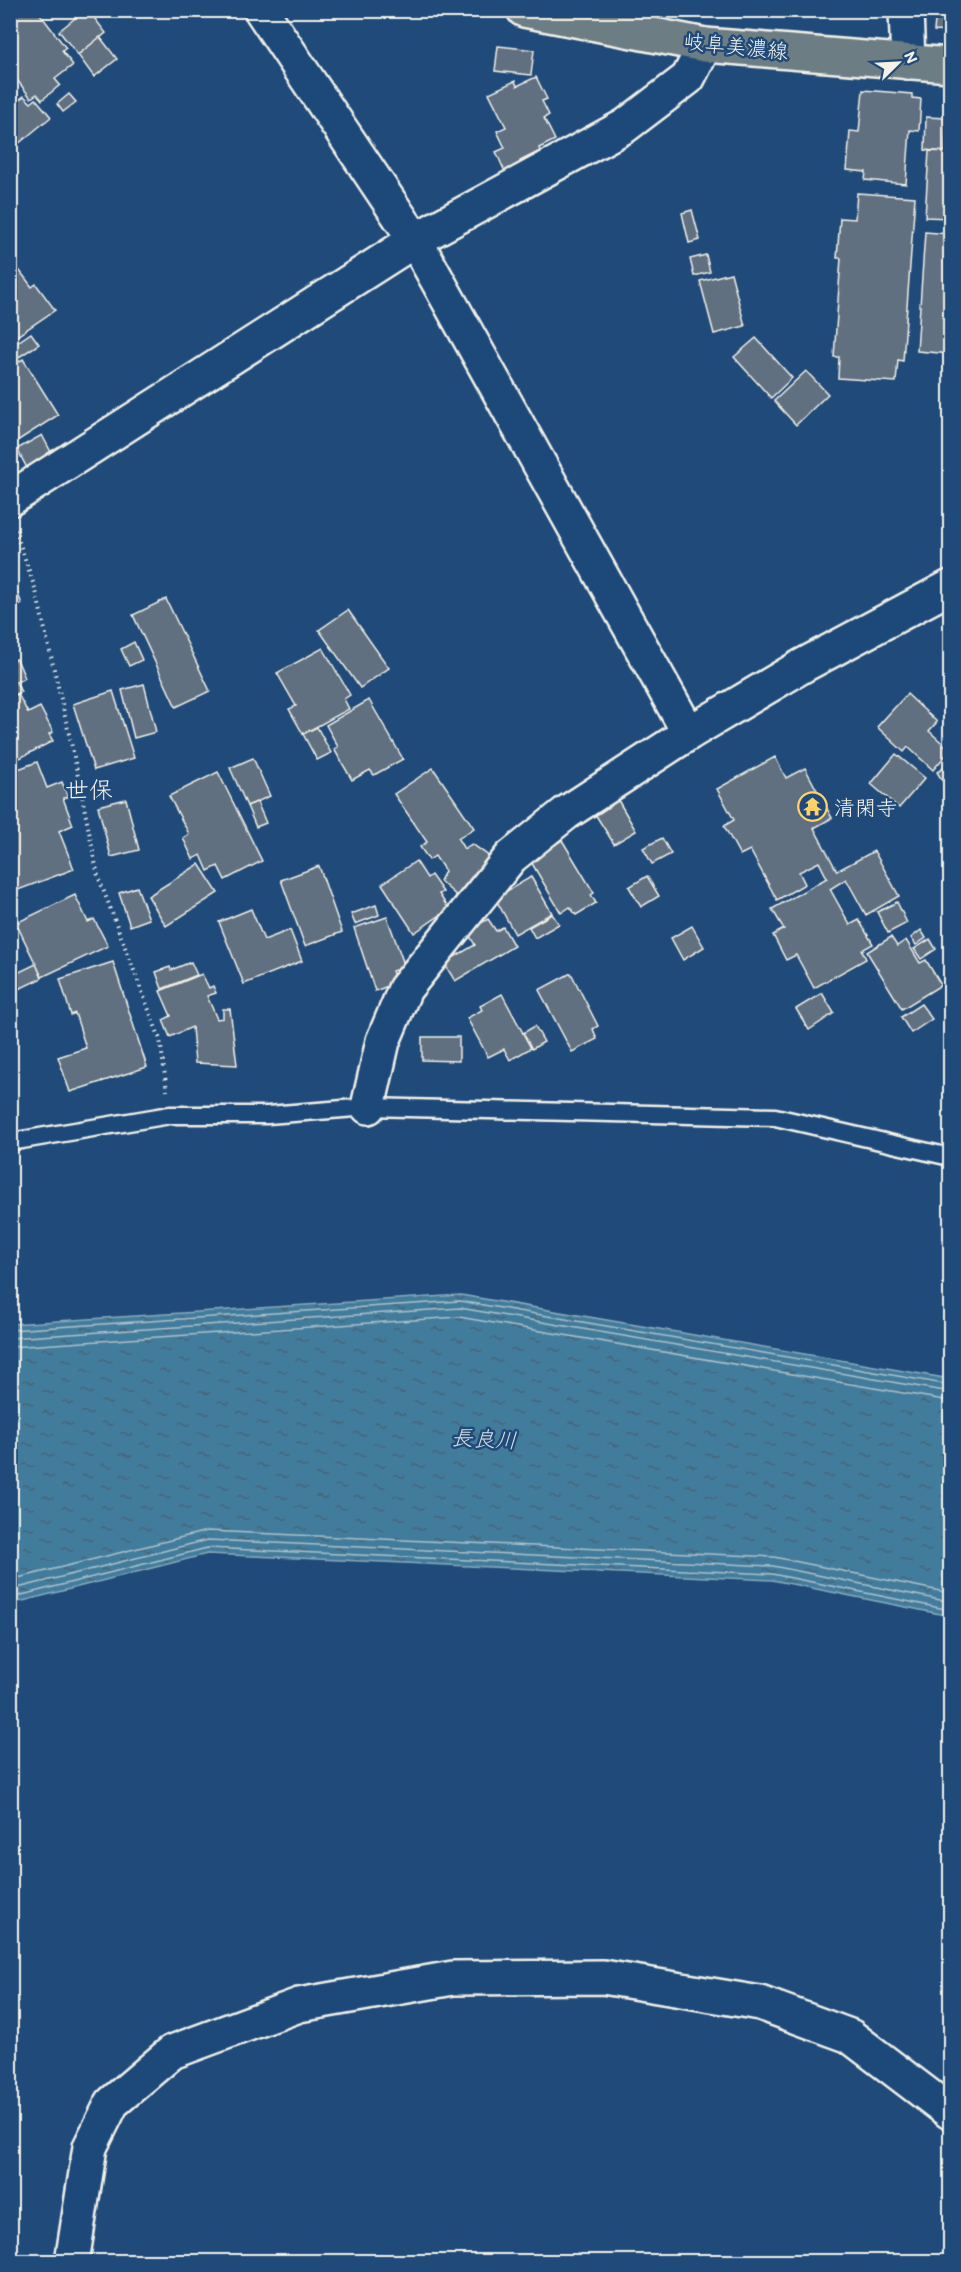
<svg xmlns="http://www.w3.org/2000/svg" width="961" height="2272" font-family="Itim,'Klee One',sans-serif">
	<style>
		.water { fill: url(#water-ripples); stroke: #8aaabb; stroke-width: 1.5 }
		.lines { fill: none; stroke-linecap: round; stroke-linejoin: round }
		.shore { stroke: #adc2ca; stroke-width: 1.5 }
		.building { fill: #607080; stroke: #f4f1e8; stroke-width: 1.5 }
		.lane-casing { stroke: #f4f1e8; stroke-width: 21 }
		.street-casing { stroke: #f4f1e8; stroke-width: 38 }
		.primary-casing { stroke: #f4f1e8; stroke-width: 38 }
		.path { stroke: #f4f1e8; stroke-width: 4; stroke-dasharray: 1.5 4.5; stroke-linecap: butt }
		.lane { stroke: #1f4a7a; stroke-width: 16 }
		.street { stroke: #1f4a7a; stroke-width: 33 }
		.primary { stroke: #6d7d84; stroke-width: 33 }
		.labels { text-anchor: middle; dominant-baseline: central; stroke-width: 5; stroke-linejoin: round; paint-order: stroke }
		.street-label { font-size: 21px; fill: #f4f1e8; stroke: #1f4a7a }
		.poi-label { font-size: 21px; fill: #f4f1e8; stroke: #1f4a7a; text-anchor: start }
		.water-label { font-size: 22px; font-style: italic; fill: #d9dfdd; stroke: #1f4a7a }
		.quarter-label { font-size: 24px; fill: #f4f1e8; stroke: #1f4a7a }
	</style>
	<defs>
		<pattern id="water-ripples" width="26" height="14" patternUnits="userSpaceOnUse" patternTransform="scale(1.5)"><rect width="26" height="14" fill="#437b9d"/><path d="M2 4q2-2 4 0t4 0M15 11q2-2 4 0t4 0" fill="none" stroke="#466476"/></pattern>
	</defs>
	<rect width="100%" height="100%" fill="#1f4a7a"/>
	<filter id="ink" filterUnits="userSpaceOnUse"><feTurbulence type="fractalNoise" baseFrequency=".0167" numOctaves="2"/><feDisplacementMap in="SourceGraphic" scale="12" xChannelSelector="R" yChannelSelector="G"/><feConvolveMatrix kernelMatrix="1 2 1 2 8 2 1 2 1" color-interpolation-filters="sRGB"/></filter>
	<g filter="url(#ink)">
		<polygon class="water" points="461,1295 950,1379 950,1616 772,1580 207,1554 11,1604 11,1324"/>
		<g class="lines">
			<g class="shore">
				<polyline points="10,1330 460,1301 950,1385"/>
				<polyline points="10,1338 460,1308 950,1392"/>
				<polyline points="10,1347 459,1317 950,1401"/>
				<polyline points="10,1580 207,1531 774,1557 950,1593"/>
				<polyline points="10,1590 207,1540 773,1566 950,1602"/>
				<polyline points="10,1598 207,1548 772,1574 950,1610"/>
			</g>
		</g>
		<g class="building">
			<polygon points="18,10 37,10 66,48 62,51 73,65 55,79 60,85 42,100 37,94 31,98 10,71 10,16"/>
			<polygon points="85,10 88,10 106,33 78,55 59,31"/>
			<polygon points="936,10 950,10 950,32 934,31"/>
			<polygon points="100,37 117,59 94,77 78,55"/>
			<polygon points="498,46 534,50 531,75 495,71"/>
			<polygon points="536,77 547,99 542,101 549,115 544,118 555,140 539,148 540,151 520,161 523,166 506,174 496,152 505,148 497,131 506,127 489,93 515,81 517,86"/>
			<polygon points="863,90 912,94 912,98 921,99 919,131 910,130 906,184 865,180 866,172 847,170 850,131 859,132"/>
			<polygon points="69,94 76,102 63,112 57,104"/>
			<polygon points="24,96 31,103 36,99 51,117 18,144 10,135 10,107"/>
			<polygon points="926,117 946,118 945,152 925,150"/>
			<polygon points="929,151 950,152 950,218 925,217"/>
			<polygon points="857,193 915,197 903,361 898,360 896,382 838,378 839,357 834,357 841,258 837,258 840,218 855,219"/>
			<polygon points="692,210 700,240 689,243 682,213"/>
			<polygon points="925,232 950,234 950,354 917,351"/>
			<polygon points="706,255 710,272 694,276 690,259"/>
			<polygon points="10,258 32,287 36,284 55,310 11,340"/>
			<polygon points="731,273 745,326 714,334 700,281"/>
			<polygon points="31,333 39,344 19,357 12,346"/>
			<polygon points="756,338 792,378 771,398 734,357"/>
			<polygon points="23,359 58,415 14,443 10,438 10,367"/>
			<polygon points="806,371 828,394 796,425 774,401"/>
			<polygon points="42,435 52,454 27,468 17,449"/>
			<polygon points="10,574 22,604 10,609"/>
			<polygon points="166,599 210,691 176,707 133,615"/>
			<polygon points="348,610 389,668 360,688 319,630"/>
			<polygon points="134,642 142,660 129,666 121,649"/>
			<polygon points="323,648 350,695 344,699 349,709 303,734 289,709 296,706 277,673"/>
			<polygon points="17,659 25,678 16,682 21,692 10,697 10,661"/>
			<polygon points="144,684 156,732 134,738 122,690"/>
			<polygon points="113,691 134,758 94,770 73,704"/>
			<polygon points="18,694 28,713 40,707 53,732 49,734 53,741 10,763 10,722 17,718 10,705 10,697"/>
			<polygon points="907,694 937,722 929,731 950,750 933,770 908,747 904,752 877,727"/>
			<polygon points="369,700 403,759 374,775 370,770 352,780 334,749 338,747 326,725"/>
			<polygon points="317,727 331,753 317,760 303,734"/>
			<polygon points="896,754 925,778 899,808 871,784"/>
			<polygon points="775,757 786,778 805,768 832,818 814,828 837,871 874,851 899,896 866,915 846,879 830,889 850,925 859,920 873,944 862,950 866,959 814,988 796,955 786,960 773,935 784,929 772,909 827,878 819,862 799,872 805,884 777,900 750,850 740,855 724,826 734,820 717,789"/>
			<polygon points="253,758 270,796 247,806 230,768"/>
			<polygon points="37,762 47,788 62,782 68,797 63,798 73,825 59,831 74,869 10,893 10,856 15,854 10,842 10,772"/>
			<polygon points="950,764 950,807 944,797 950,793 937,772"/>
			<polygon points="433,768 474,828 458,839 464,849 472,844 490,857 459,898 440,881 445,871 435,856 429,860 420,847 427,842 394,794"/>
			<polygon points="218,772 262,861 225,880 218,866 208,871 201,855 193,859 183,838 189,834 169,796"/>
			<polygon points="126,799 139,850 111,857 98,806"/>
			<polygon points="618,800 636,831 614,844 595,814"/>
			<polygon points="257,802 266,823 256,827 247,806"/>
			<polygon points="662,838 671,854 652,864 643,848"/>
			<polygon points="562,840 594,893 591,895 596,903 576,915 570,907 561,913 530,860"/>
			<polygon points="416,861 427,878 431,875 443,892 439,894 449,909 414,933 382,884"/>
			<polygon points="199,864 218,893 166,926 148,896"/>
			<polygon points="319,866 342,932 305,946 281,880"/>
			<polygon points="647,876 659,896 641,907 629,887"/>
			<polygon points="531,877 552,913 515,934 495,898"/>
			<polygon points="137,887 149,919 130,926 119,893"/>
			<polygon points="75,895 88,922 94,919 108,946 42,977 16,923"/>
			<polygon points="897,902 907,923 888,933 877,912"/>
			<polygon points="376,905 379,915 355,924 351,914"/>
			<polygon points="251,909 264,940 290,930 302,961 244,984 219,922"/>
			<polygon points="552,914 559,924 535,938 529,927"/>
			<polygon points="387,917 405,967 392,971 396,983 375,991 354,928"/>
			<polygon points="488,919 496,931 503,927 514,946 455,981 444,963 475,945 467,931"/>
			<polygon points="692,926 704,947 683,960 671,938"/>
			<polygon points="921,930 926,938 916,945 911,938"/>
			<polygon points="891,937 897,946 906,940 920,963 926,960 941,985 902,1009 867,952"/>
			<polygon points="930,939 936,949 921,959 914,949"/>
			<polygon points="113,962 147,1067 70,1092 58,1057 86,1048 75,1013 71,1015 60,979"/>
			<polygon points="191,962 197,975 162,989 156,972 170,967 171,970"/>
			<polygon points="36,964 42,978 19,989 13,975"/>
			<polygon points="571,973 598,1026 593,1029 597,1039 572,1052 539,990"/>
			<polygon points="202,974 209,988 213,986 216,993 207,996 217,1019 223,1018 223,1009 230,1009 237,1065 195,1063 192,1027 170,1037 163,1020 171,1016 160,991"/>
			<polygon points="822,993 834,1013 809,1030 796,1009"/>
			<polygon points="502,994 531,1048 510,1060 504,1049 488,1057 467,1018 482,1010 480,1006"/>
			<polygon points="921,1004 932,1019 911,1033 901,1017"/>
			<polygon points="535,1026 544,1042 532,1049 523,1033"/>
			<polygon points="422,1037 459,1037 459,1061 422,1060"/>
		</g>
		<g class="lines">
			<defs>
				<polyline id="lane" points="10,1142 170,1115 268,1115 368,1107 775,1117 950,1157"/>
				<g id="street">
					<polyline points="261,10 415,240 689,733"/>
					<polyline points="906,10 908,62"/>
					<polyline points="10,499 415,240 625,126 688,78 705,45"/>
					<polyline points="368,1107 383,1041 405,989 511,857 566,813 689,733 802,666 950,587"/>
					<polyline points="72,2262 90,2147 112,2103 172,2052 299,2005 453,1978 603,1977 760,2003 850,2036 950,2112"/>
				</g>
				<polyline id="primary" points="524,10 705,45 950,65"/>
			</defs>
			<use href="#lane" class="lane-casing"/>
			<use href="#street" class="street-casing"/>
			<use href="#primary" class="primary-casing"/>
			<polyline class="path" points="15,530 36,591 72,747 98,876 160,1039 167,1091"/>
			<use href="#lane" class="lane"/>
			<use href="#street" class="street"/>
			<use href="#primary" class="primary"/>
		</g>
	</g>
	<defs>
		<symbol id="temple-ring" viewBox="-11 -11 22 22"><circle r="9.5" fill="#1f4a7a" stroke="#ffd166" stroke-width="1.5"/><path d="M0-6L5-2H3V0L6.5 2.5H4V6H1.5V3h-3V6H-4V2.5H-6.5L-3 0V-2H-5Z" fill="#ffd166"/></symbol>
	</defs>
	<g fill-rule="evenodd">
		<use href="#temple-ring" x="796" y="790" width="33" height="33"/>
	</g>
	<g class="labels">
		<g class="street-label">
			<text transform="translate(736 46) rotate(6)">岐阜美濃線</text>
		</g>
		<g class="poi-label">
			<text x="834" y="807">清閑寺</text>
		</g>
		<g class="water-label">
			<text transform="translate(484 1439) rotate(3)">長良川</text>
		</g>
		<g class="quarter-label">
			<text x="89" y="789">世保</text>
		</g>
	</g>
	<rect width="961" height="2272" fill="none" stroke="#1f4a7a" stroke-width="36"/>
	<rect x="18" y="18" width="925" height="2236" fill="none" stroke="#f4f1e8" stroke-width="2" filter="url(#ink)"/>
	<g transform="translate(898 63) rotate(66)" stroke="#1f4a7a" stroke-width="4.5" paint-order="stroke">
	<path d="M0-4.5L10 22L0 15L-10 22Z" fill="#f4f1e8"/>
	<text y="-9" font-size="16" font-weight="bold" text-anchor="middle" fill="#f4f1e8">N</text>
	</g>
</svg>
